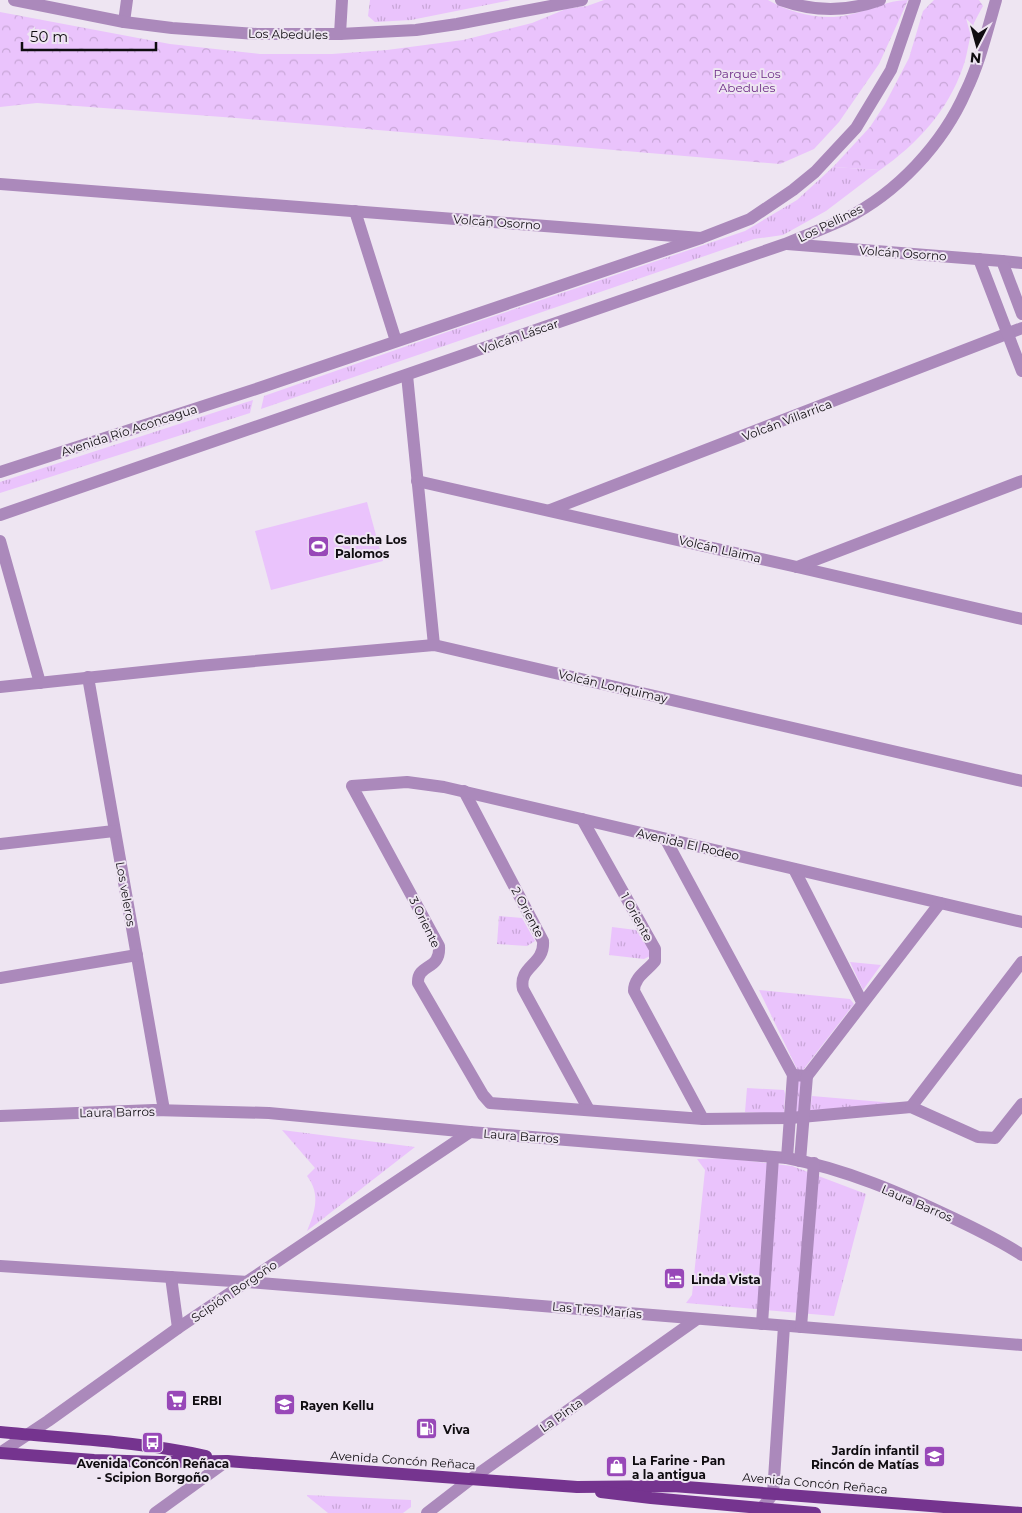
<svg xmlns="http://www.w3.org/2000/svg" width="1022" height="1513" font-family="Montserrat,sans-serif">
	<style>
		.grass { fill: url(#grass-tufts) }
		.forest { fill: url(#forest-crowns) }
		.garden { fill: #eac3fc }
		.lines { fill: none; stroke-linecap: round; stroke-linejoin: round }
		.minor { stroke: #ab89bb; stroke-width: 12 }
		.tertiary { stroke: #ab89bb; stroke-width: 12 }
		.primary { stroke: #75348f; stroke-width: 12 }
		.labels { text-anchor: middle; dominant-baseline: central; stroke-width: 4; stroke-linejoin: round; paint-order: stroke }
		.street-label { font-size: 12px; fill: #0f0c10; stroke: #eee5f2 }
		.park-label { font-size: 12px; fill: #6d2d86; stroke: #eee5f2 }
		.poi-label { font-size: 12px; font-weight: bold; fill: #0f0c10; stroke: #eee5f2; text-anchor: start }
	</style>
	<defs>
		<pattern id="grass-tufts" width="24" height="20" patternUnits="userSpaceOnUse" patternTransform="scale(1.25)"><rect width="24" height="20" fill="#eac3fc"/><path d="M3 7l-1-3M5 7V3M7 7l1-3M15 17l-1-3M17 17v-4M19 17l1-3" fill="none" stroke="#c8a6d7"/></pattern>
		<pattern id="forest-crowns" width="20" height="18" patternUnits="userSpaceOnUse" patternTransform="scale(1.25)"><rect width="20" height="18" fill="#eac3fc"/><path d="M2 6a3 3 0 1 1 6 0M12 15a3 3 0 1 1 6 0" fill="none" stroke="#c8a6d7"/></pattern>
	</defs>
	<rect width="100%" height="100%" fill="#eee5f2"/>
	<g class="grass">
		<polygon points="370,0 511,0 411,20 375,22 368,16"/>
		<polygon points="833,167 880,170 826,211 783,235 754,239 261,409 264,396 444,333 745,231 797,200"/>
		<polygon points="253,400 250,413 0,493 0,482"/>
		<polygon points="499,916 522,918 535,941 527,946 497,944"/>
		<polygon points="612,927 636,930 649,949 650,956 644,959 609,955"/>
		<polygon points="850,962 881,965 863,990"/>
		<polygon points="759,990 850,999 854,1004 803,1070 800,1113 795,1114 797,1069"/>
		<polygon points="747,1088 784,1090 785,1094 784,1114 745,1112"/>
		<polygon points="812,1096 894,1103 810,1111"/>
		<path d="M 282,1130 L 415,1147 L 307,1231 C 315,1212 321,1194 307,1176 L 315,1168 Z"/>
		<polygon points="725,1158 792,1166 866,1194 834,1316 686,1303 692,1295 705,1170 697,1159"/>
		<polygon points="307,1496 307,1495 411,1500 411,1507 403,1513 328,1513"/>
	</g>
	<g class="forest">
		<path d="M 604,0 L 768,0 C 790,13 822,21 848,15 C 868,11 887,0 908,0 L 879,64 L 839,122 L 814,149 L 780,164 L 236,118 L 37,103 L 0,107 L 0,12 L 170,44 L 260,54 L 332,54 L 387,50 L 463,40 L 532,23 L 566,9 L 587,6 Z"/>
		<path d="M 934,0 L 979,0 L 983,6 C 980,11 977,17 974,23 C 969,37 968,53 963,67 C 948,111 917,144 880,170 L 833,167 L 870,127 L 885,104 L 909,58 L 923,11 Z"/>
	</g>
	<polygon class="garden" points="367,502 383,561 271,590 255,531"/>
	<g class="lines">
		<g class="minor">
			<polyline points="124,22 127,0"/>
			<polyline points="340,34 342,0"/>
			<polyline points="0,184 701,238"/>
			<polyline points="355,211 396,341"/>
			<polyline points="1002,261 1022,263"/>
			<polyline points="407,375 434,645"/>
			<polyline points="417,481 797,567 1022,619"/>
			<polyline points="550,510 1022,328"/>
			<polyline points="0,541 40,683"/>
			<polyline points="797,567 1022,481"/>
			<polyline points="88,677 164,1110"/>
			<polyline points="0,687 199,666 434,645 1022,781"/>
			<path d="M 464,791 L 543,941 C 545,965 518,966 523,989 L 589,1110"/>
			<path d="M 582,819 L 655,949 L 655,961 C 647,971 634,977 634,991 L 703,1119"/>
			<polyline points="666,840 793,1075"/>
			<polyline points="0,844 114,831"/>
			<polyline points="794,869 862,1002"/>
			<path d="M 1022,922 L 444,787 L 407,782 L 352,786 L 439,946 C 441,971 417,963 418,983 L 483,1095 L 490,1103 L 703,1119 L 790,1118 L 911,1107 L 978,1137 L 995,1138 L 1022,1104"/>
			<polyline points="0,978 137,955"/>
			<polyline points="793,1075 807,1076 940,903"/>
			<polyline points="911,1107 1022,962"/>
			<path d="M 0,1116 L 154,1110 L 269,1113 L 470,1132 L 787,1158 C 845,1169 901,1193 955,1219 C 978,1230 1001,1241 1022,1255"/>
			<polyline points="787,1158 793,1075"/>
			<polyline points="800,1161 807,1076"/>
			<polyline points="0,1266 248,1282 1022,1345"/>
			<polyline points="171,1277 178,1328"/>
			<polyline points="762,1324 773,1157"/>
			<polyline points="801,1327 814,1163"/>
			<polyline points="0,1453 48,1421 178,1328 470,1132"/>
			<polyline points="155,1513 227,1461"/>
			<polyline points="427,1513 471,1479 697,1319"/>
			<polyline points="760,1513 761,1509 773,1494 784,1326"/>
		</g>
		<g class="tertiary">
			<polyline points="14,0 124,22 172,28 257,34 340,34 416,30 457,24 582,0"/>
			<path d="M 781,0 C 815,12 846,12 880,0"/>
			<polyline points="787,244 1002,261 1022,314"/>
			<polyline points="979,259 1022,371"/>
			<polyline points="0,472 259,388 701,238 750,219 793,190 815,172 856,128 891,70 915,0"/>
			<path d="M 0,515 L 785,244 C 805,236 825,228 845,219 C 897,193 943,144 966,91 C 980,62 987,31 996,0"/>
		</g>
		<g class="primary">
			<path d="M 0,1432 C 69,1439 138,1441 206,1456"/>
			<polyline points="0,1453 94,1460 160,1462 227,1461 577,1487 673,1486 1021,1513"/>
			<polyline points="601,1492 651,1498 815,1513"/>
		</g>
	</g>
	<defs>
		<symbol id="stadium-square" viewBox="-11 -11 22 22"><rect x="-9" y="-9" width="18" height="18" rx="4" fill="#9848b8" stroke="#eee5f2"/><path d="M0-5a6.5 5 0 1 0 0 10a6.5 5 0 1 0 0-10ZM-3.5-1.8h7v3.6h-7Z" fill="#fff"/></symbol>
		<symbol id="hotel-square" viewBox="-11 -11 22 22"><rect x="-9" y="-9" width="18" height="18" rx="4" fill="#9848b8" stroke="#eee5f2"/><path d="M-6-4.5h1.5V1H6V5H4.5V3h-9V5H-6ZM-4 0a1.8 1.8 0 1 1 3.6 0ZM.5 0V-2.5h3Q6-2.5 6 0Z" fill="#fff"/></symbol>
		<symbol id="supermarket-square" viewBox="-11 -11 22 22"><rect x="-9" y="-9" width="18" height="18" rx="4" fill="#9848b8" stroke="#eee5f2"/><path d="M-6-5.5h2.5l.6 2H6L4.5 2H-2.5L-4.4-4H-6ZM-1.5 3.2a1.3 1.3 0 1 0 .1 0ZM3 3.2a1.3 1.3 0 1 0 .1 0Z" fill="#fff"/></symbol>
		<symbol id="school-square" viewBox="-11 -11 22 22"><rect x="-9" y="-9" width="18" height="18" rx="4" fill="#9848b8" stroke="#eee5f2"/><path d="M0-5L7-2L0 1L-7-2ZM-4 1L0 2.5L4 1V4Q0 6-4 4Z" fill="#fff"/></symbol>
		<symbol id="fuel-square" viewBox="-11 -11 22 22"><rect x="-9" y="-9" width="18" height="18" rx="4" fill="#9848b8" stroke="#eee5f2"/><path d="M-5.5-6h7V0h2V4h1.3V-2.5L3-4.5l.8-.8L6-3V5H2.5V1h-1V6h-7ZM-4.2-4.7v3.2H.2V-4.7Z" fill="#fff"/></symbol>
		<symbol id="bus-square" viewBox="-11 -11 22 22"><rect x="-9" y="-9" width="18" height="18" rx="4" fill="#9848b8" stroke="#eee5f2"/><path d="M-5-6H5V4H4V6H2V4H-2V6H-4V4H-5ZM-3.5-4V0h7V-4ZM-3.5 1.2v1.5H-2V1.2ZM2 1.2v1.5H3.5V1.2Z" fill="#fff"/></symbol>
		<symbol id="shop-square" viewBox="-11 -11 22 22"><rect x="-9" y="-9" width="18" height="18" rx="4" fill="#9848b8" stroke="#eee5f2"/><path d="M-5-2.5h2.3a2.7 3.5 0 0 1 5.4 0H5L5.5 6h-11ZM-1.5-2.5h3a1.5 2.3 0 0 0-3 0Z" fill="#fff"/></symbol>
	</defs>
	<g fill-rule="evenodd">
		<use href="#stadium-square" x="306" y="534" width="25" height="25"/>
		<use href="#hotel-square" x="662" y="1266" width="25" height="25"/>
		<use href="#supermarket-square" x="164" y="1388" width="25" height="25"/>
		<use href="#school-square" x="272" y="1392" width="25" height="25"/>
		<use href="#fuel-square" x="414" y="1416" width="25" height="25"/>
		<use href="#bus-square" x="140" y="1430" width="25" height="25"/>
		<use href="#school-square" x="922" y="1444" width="25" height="25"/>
		<use href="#shop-square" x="604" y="1454" width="25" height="25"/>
	</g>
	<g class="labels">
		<g class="street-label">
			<text transform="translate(288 34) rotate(1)">Los Abedules</text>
			<text transform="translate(497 222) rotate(4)">Volcán Osorno</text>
			<text transform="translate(830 223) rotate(-26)">Los Pellines</text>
			<text transform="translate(903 253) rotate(4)">Volcán Osorno</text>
			<text transform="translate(519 336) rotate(-19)">Volcán Láscar</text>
			<text transform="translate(787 420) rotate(-21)">Volcán Villarrica</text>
			<text transform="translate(129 430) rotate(-18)">Avenida Río Aconcagua</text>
			<text transform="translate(720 549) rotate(13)">Volcán Llaima</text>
			<text transform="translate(613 686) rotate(13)">Volcán Lonquimay</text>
			<text transform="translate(688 844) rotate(13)">Avenida El Rodeo</text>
			<text transform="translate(126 894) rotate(80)">Los veleros</text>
			<text transform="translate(528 912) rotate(62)">2 Oriente</text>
			<text transform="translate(637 917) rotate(61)">1 Oriente</text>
			<text transform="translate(425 922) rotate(64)">3 Oriente</text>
			<text transform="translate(117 1112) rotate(-1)">Laura Barros</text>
			<text transform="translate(521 1136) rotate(4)">Laura Barros</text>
			<text transform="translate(917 1203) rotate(23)">Laura Barros</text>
			<text transform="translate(234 1291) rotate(-34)">Scipión Borgoño</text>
			<text transform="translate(597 1310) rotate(5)">Las Tres Marías</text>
			<text transform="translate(561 1415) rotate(-35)">La Pinta</text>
			<text transform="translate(403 1460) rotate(4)">Avenida Concón Reñaca</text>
			<text transform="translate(815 1483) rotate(5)">Avenida Concón Reñaca</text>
		</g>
		<g class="park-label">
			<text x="747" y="73">Parque Los<tspan x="747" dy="14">Abedules</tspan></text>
		</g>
		<g class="poi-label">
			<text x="335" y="539">Cancha Los<tspan x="335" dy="14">Palomos</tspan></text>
			<text x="691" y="1279">Linda Vista</text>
			<text x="192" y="1400">ERBI</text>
			<text x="300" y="1405">Rayen Kellu</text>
			<text x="443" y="1429">Viva</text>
			<text x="919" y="1450" text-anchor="end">Jardín infantil<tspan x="919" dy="14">Rincón de Matías</tspan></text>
			<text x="632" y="1460">La Farine - Pan<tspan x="632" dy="14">a la antigua</tspan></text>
			<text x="153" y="1463" text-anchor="middle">Avenida Concón Reñaca<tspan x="153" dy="14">- Scipion Borgoño</tspan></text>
		</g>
	</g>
	<g transform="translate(977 45) rotate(186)" stroke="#eee5f2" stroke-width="4" paint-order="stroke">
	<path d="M0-4L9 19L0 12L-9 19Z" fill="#0f0c10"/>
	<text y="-8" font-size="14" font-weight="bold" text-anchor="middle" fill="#0f0c10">N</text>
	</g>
	<path d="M22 42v8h134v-8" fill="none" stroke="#0f0c10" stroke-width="2.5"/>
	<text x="30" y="42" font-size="15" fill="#0f0c10" stroke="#eee5f2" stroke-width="4" paint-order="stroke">50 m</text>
</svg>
